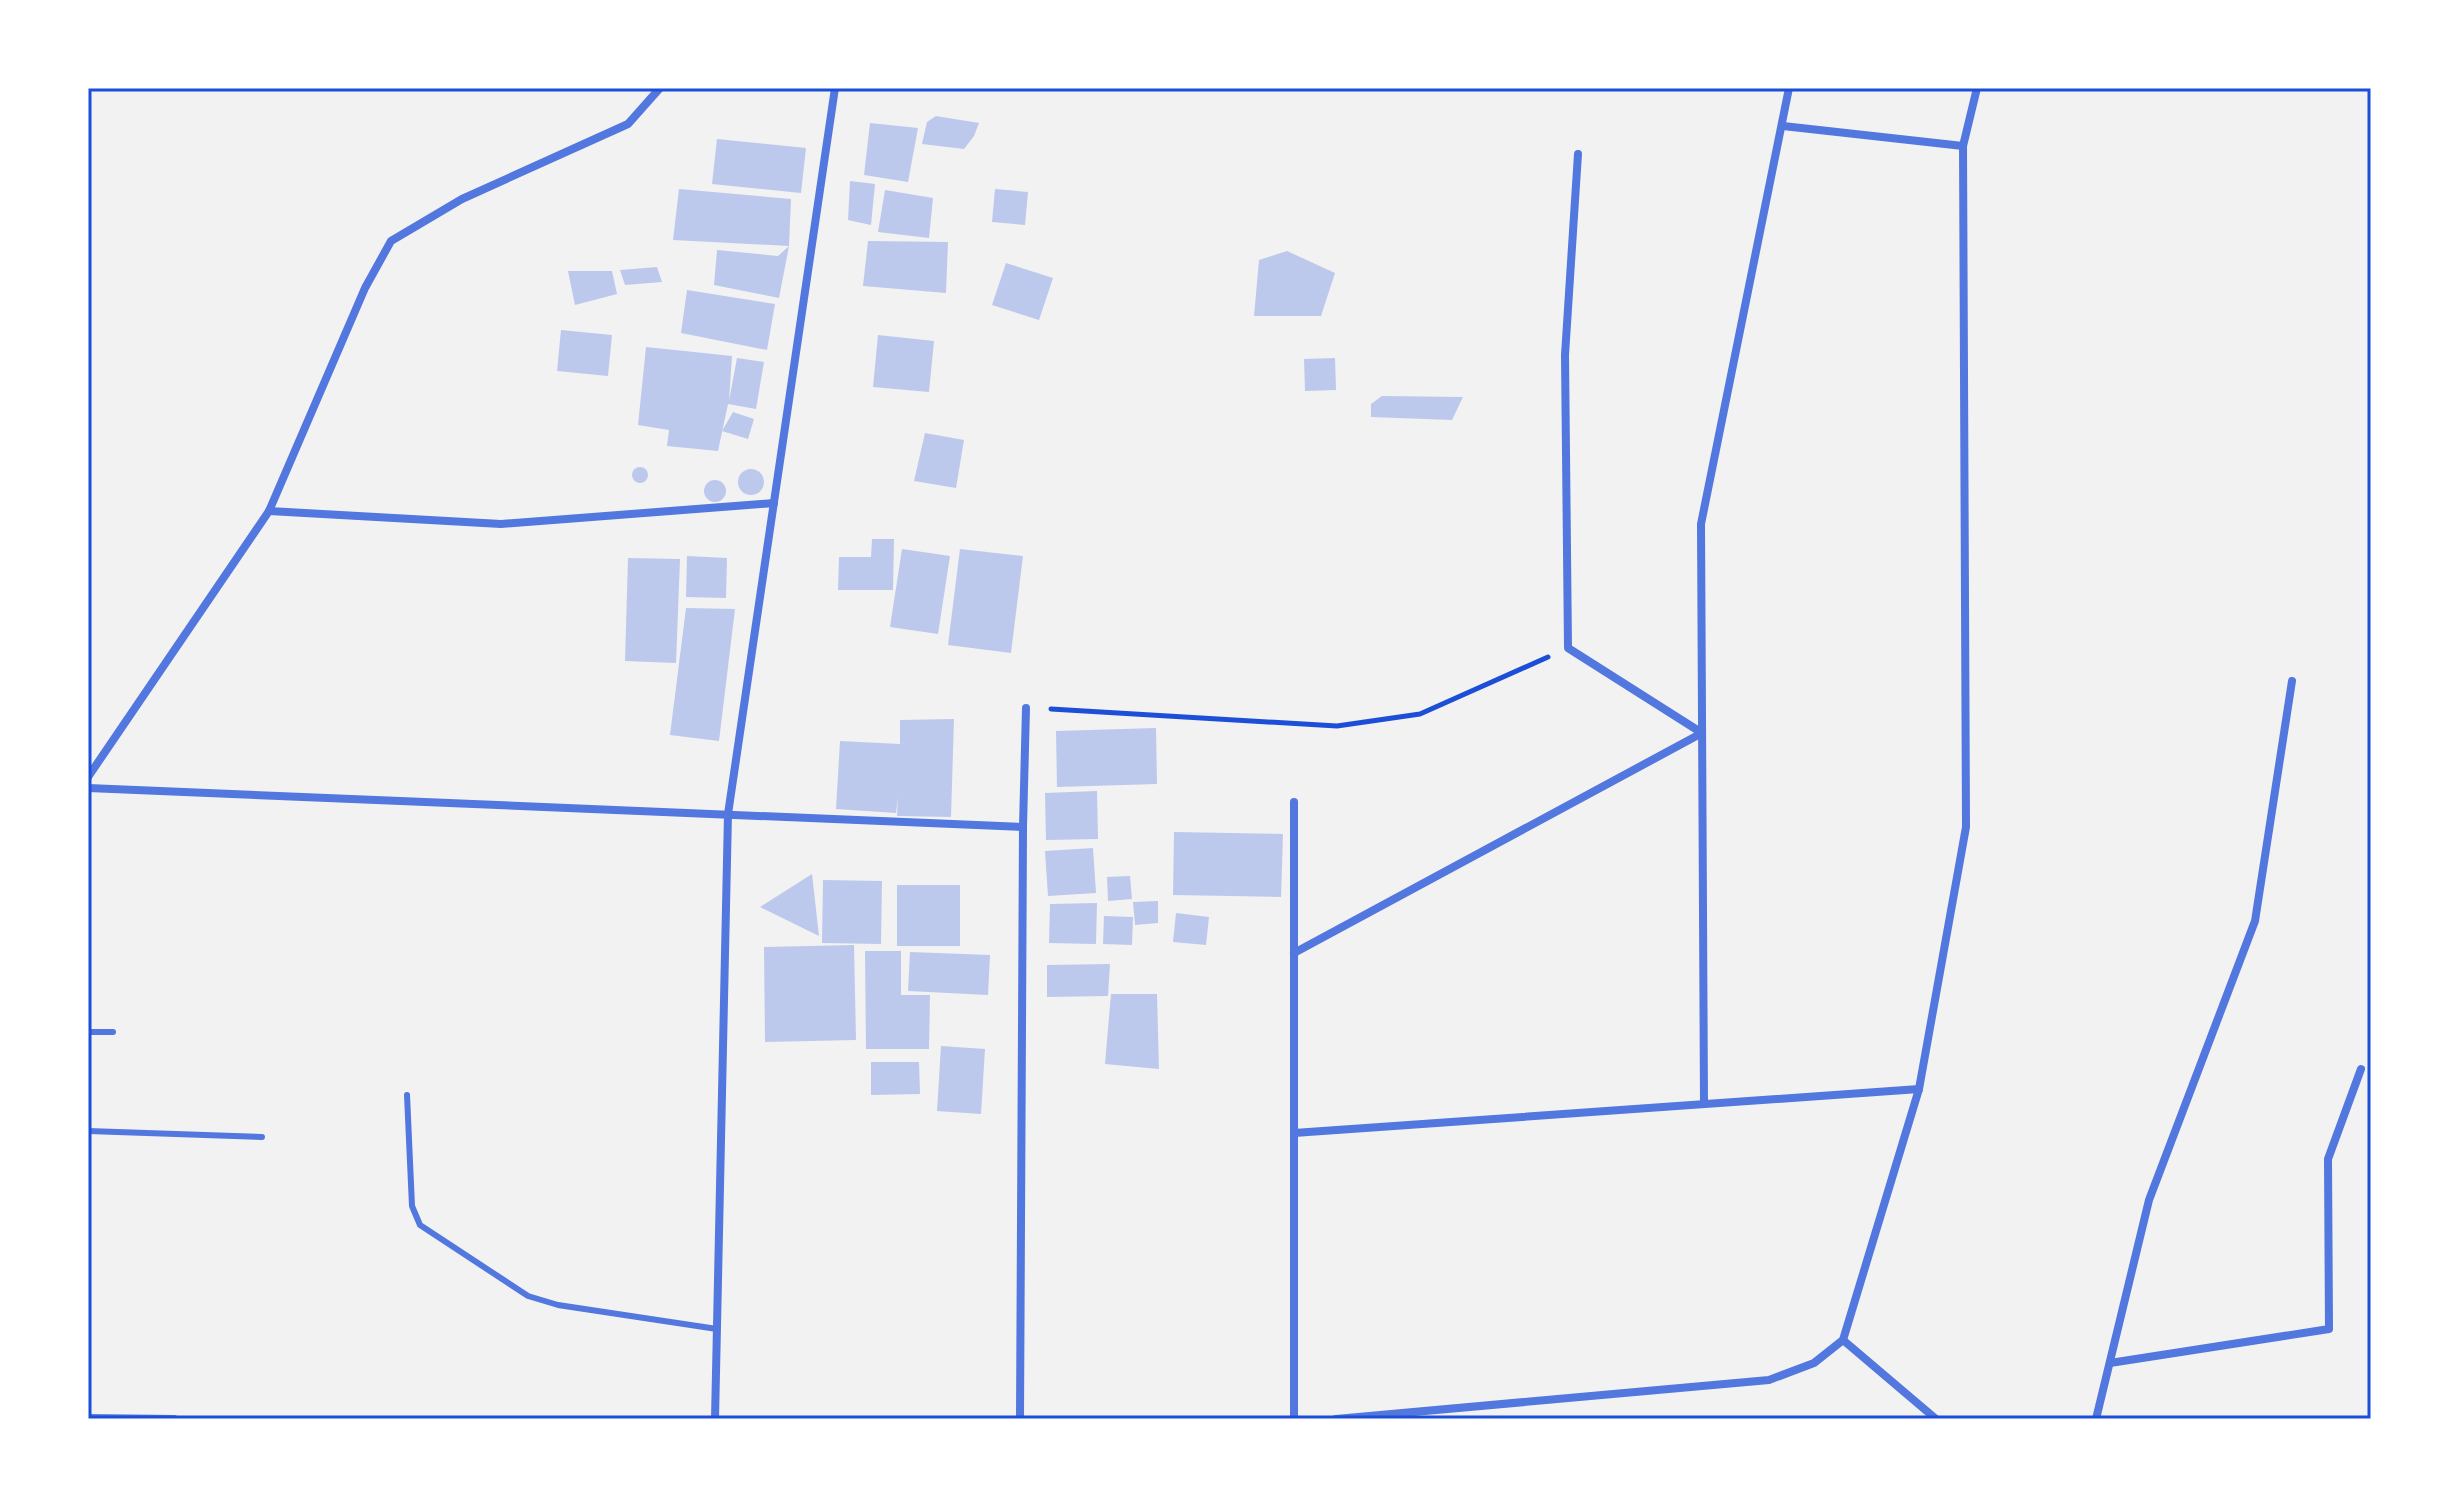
<svg xmlns="http://www.w3.org/2000/svg" width="2459" height="1507" font-family="Cabin,sans-serif">
	<style>
		.building { fill: #bdc9ec }
		.lines { fill: none; stroke-linecap: round; stroke-linejoin: round }
		.path { stroke: #1d4ed8; stroke-width: 5 }
		.service { stroke: #5277de; stroke-width: 6 }
		.minor { stroke: #5277de; stroke-width: 8 }
		.neatline { fill: none; stroke: #1d4ed8; stroke-width: 3 }
	</style>
	<rect width="100%" height="100%" fill="#f2f2f2"/>
	<g class="building">
		<polygon points="936,116 979,123 974,136 964,149 922,144 927,122"/>
		<polygon points="870,123 918,128 908,182 864,175"/>
		<polygon points="717,139 806,148 801,193 712,184"/>
		<polygon points="850,181 875,184 871,225 848,220"/>
		<polygon points="679,189 791,199 789,246 673,240"/>
		<polygon points="995,189 1028,192 1025,225 992,222"/>
		<polygon points="885,190 933,198 929,238 878,232"/>
		<polygon points="868,241 948,242 946,293 863,286"/>
		<polygon points="789,246 779,298 714,285 717,250 778,256"/>
		<polygon points="1287,251 1335,273 1321,316 1254,316 1259,260"/>
		<polygon points="1006,263 1053,278 1039,320 992,305"/>
		<polygon points="657,267 662,282 625,285 620,270"/>
		<polygon points="568,271 612,271 617,294 575,305"/>
		<polygon points="687,290 775,304 767,350 681,333"/>
		<polygon points="561,330 612,335 608,376 557,371"/>
		<polygon points="878,335 934,341 929,392 873,387"/>
		<polygon points="646,347 732,356 729,401 737,358 764,362 756,409 728,404 718,451 667,446 669,430 638,425"/>
		<polygon points="1335,358 1336,390 1305,391 1304,359"/>
		<polygon points="1382,396 1463,397 1452,420 1371,417 1371,404"/>
		<polygon points="733,412 754,419 748,439 722,431"/>
		<polygon points="925,433 964,440 956,488 914,481"/>
		<circle cx="640" cy="475" r="8"/>
		<circle cx="751" cy="482" r="13"/>
		<circle cx="715" cy="491" r="11"/>
		<polygon points="872,539 894,539 893,590 838,590 839,557 871,557"/>
		<polygon points="902,549 950,556 938,634 890,627"/>
		<polygon points="960,549 1023,556 1011,653 948,645"/>
		<polygon points="687,556 727,558 726,598 686,597"/>
		<polygon points="628,558 680,559 676,663 625,661"/>
		<polygon points="686,608 735,609 719,741 670,735"/>
		<polygon points="954,719 951,817 897,816 898,797 896,813 836,809 840,741 900,744 900,720"/>
		<polygon points="1156,728 1157,784 1057,787 1056,731"/>
		<polygon points="1097,791 1098,839 1046,840 1045,793"/>
		<polygon points="1174,832 1283,834 1281,897 1173,895"/>
		<polygon points="1093,848 1096,893 1048,896 1045,851"/>
		<polygon points="812,874 819,936 760,907"/>
		<polygon points="1130,876 1132,899 1108,901 1107,877"/>
		<polygon points="823,880 882,881 881,944 822,943"/>
		<rect x="897" y="885" width="63" height="61"/>
		<polygon points="1158,901 1158,923 1135,925 1133,902"/>
		<polygon points="1097,903 1096,944 1049,943 1050,904"/>
		<polygon points="1176,913 1209,917 1206,945 1173,942"/>
		<polygon points="1104,916 1133,917 1132,945 1103,944"/>
		<polygon points="854,945 856,1040 765,1042 764,947"/>
		<polygon points="865,951 901,951 901,995 930,995 929,1049 866,1049"/>
		<polygon points="910,952 990,955 988,995 908,991"/>
		<polygon points="1110,964 1108,996 1047,997 1047,965"/>
		<polygon points="1111,994 1157,994 1159,1069 1105,1064"/>
		<polygon points="941,1046 985,1049 981,1114 937,1111"/>
		<polygon points="871,1062 919,1062 920,1094 871,1095"/>
	</g>
	<g class="lines">
		<polyline class="path" points="1051,709 1337,726 1420,714 1548,657"/>
		<g class="service">
			<polyline points="88,1032 113,1032"/>
			<polyline points="407,1095 412,1206 420,1225 528,1296 558,1305 717,1329"/>
			<polyline points="88,1131 262,1137"/>
		</g>
		<g class="minor">
			<polyline points="1783,126 1963,146"/>
			<polyline points="269,511 501,524 774,503"/>
			<polyline points="88,777 269,511 365,288 391,241 462,199 628,124 660,88"/>
			<polyline points="88,788 1023,827"/>
			<polyline points="1294,802 1294,1419"/>
			<polyline points="1294,953 1702,733 1568,648 1565,355 1578,154"/>
			<polyline points="1704,1104 1701,524 1789,88"/>
			<polyline points="1294,1133 1919,1089"/>
			<polyline points="1843,1340 1936,1419"/>
			<polyline points="2110,1363 2329,1329 2328,1159 2361,1069"/>
			<polyline points="88,1418 174,1419"/>
			<polyline points="715,1419 728,814 835,88"/>
			<polyline points="1020,1419 1023,827 1026,708"/>
			<polyline points="1336,1419 1769,1380 1814,1363 1843,1340 1919,1089 1966,827 1963,146 1977,88"/>
			<polyline points="2096,1419 2149,1200 2255,921 2292,681"/>
		</g>
	</g>
	<rect width="2459" height="1507" fill="none" stroke="#ffffff" stroke-width="180"/>
	<rect x="90" y="90" width="2279" height="1327" class="neatline"/>
</svg>
